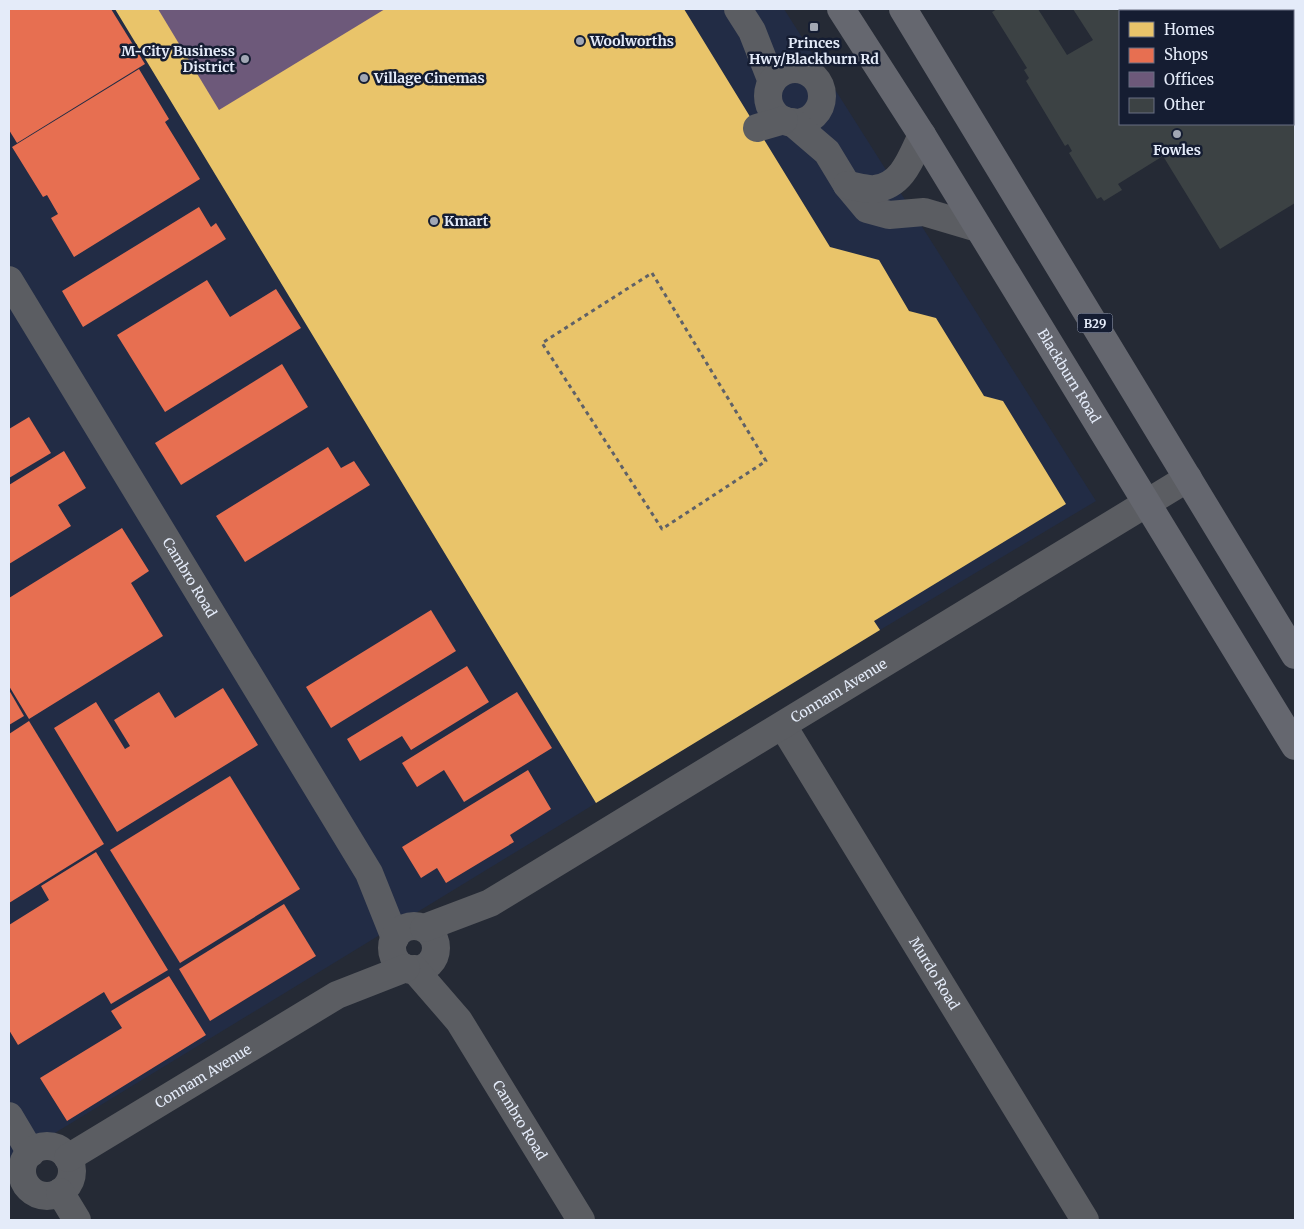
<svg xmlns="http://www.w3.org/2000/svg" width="1304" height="1229" font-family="Merriweather,serif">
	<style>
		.built { fill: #222c45 }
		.homes { fill: #e9c46a }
		.shops { fill: #e76f51 }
		.offices { fill: #6d597a }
		.building { fill: #3c4244; fill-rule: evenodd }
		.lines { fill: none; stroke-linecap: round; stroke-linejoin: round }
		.path { stroke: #5f6167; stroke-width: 3; stroke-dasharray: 4 4; stroke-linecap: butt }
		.minor { stroke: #5b5d62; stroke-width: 28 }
		.major { stroke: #65676f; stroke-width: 28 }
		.poi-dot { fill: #a1a7b4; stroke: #151d32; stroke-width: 2 }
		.labels { text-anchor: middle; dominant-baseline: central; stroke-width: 5; stroke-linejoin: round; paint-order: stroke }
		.shield { fill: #151d32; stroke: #a6adbd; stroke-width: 1 }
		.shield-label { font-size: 12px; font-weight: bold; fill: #e4ebf9 }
		.poi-label { font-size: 14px; font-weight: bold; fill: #e4ebf9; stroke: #151d32; text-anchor: start }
		.street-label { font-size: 14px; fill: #e4ebf9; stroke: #151d32 }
	</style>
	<rect width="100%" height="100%" fill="#252a35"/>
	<polygon class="built" points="9,9 784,9 1096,501 880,630 9,1161"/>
	<polygon class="homes" points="115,9 684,9 830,247 879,260 909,311 936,318 984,396 1003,401 1066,504 874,621 880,630 596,803"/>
	<g class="shops">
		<polygon points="9,9 111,9 145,64 17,143 9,130"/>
		<polygon points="139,69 169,119 165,122 200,179 74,257 51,218 58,214 47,195 43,197 12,147"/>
		<polygon points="199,207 211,227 216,223 226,239 83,327 62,291"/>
		<polygon points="207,280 230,317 276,289 301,328 165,412 117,335"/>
		<polygon points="282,364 308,407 181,485 155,443"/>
		<polygon points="29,417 51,453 9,478 9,429"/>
		<polygon points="328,447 341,468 354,461 370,485 245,562 216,516"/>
		<polygon points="64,451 86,488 58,505 71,526 9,564 9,485"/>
		<polygon points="122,528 149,571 131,583 163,636 29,719 9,686 9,598"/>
		<polygon points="431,610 456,651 331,728 306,687"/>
		<polygon points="467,666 489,702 411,750 402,736 360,761 347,739"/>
		<polygon points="223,688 258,745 117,832 54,728 96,702 125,749 130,746 114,720 159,692 175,718"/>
		<polygon points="9,690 24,716 9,725"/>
		<polygon points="517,692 552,748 464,802 444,770 417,787 402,763"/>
		<polygon points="29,721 104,844 9,903 9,734"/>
		<polygon points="528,770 551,809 510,835 514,842 446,883 437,868 421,878 402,847"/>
		<polygon points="230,776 300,889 180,963 110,850"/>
		<polygon points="96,852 168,970 111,1004 104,992 18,1045 9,1030 9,925 49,900 41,886"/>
		<polygon points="284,904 316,956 210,1021 179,969"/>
		<polygon points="169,976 206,1035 67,1121 40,1078 122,1028 111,1011"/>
	</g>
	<polygon class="offices" points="158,9 385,9 219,110"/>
	<path class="building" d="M 997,9 L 1038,9 L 1067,55 L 1093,40 L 1073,9 L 1295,9 L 1295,203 L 1220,249 L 1163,156 L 1118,184 L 1122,190 L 1104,201 L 1101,197 L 1097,199 L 1069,153 L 1072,151 L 1068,144 L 1065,146 L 1026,81 L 1029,78 L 1024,70 L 1027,68 L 992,12 ZM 1120,11 L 1293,11 L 1293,124 L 1120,124 Z"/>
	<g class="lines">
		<polygon class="path" points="652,273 766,461 662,529 542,343"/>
		<g class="minor">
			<polyline points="738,9 752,31 772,82"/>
			<circle cx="795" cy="96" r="27"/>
			<polyline points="792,122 827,152 847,185 867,209 889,215 924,212 978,228"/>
			<polyline points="757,128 784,120"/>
			<path d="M 847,185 C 855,186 867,190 875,189 C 903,185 911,158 922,135"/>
			<path id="s1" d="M 9,280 L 369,873 L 395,938"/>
			<path id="s2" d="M 783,726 L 1085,1220"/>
			<circle cx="414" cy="948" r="22"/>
			<path id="s3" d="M 424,928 L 490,903 L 1188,478"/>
			<path id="s4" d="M 414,969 L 459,1021 L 581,1220"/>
			<polyline points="9,1116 31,1153"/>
			<circle cx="47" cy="1171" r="25"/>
			<path id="s5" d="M 68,1158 L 337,995 L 406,968"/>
			<polyline points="60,1192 77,1220"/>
		</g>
		<g class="major">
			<path id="s6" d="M 841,9 L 922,135 L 1295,746"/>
			<polyline points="903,9 1295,655"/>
		</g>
	</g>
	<g class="poi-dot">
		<rect x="809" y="22" width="10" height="10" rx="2.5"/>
		<circle cx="580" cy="41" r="5"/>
		<circle cx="245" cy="59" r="5"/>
		<circle cx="364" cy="78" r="5"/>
		<circle cx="1177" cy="134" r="5"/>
		<circle cx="434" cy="221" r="5"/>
	</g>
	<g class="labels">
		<rect class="shield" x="1077.5" y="313.5" width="35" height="19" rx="4"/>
		<g class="shield-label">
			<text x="1095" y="323">B29</text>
		</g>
		<g class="poi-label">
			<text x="590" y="41">Woolworths</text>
			<text x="814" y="43" text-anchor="middle">Princes<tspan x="814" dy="16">Hwy/Blackburn Rd</tspan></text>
			<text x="235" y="51" text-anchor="end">M-City Business<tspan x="235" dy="16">District</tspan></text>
			<text x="374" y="78">Village Cinemas</text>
			<text x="1177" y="150" text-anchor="middle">Fowles</text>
			<text x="444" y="221">Kmart</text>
		</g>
		<g class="street-label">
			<text stroke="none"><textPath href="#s6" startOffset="432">Blackburn Road</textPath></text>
			<text stroke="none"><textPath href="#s1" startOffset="348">Cambro Road</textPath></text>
			<text stroke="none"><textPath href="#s3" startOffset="479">Connam Avenue</textPath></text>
			<text stroke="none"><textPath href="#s2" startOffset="290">Murdo Road</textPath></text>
			<text stroke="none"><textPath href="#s5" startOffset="158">Connam Avenue</textPath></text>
			<text stroke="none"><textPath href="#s4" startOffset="185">Cambro Road</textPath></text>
		</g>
	</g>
	<rect width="1304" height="1229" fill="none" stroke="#e4ebf9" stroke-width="20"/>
	<rect x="1119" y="10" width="175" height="115" fill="#151d32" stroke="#686f82"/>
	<rect x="1129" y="22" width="25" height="15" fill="#e9c46a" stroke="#686f82"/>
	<text x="1164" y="35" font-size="15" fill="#e4ebf9">Homes</text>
	<rect x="1129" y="48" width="25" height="15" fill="#e76f51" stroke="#686f82"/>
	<text x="1164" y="60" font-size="15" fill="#e4ebf9">Shops</text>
	<rect x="1129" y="72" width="25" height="15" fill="#6d597a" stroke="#686f82"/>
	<text x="1164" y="85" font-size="15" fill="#e4ebf9">Offices</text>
	<rect x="1129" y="98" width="25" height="15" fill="#3c4244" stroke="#686f82"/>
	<text x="1164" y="110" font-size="15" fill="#e4ebf9">Other</text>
</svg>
